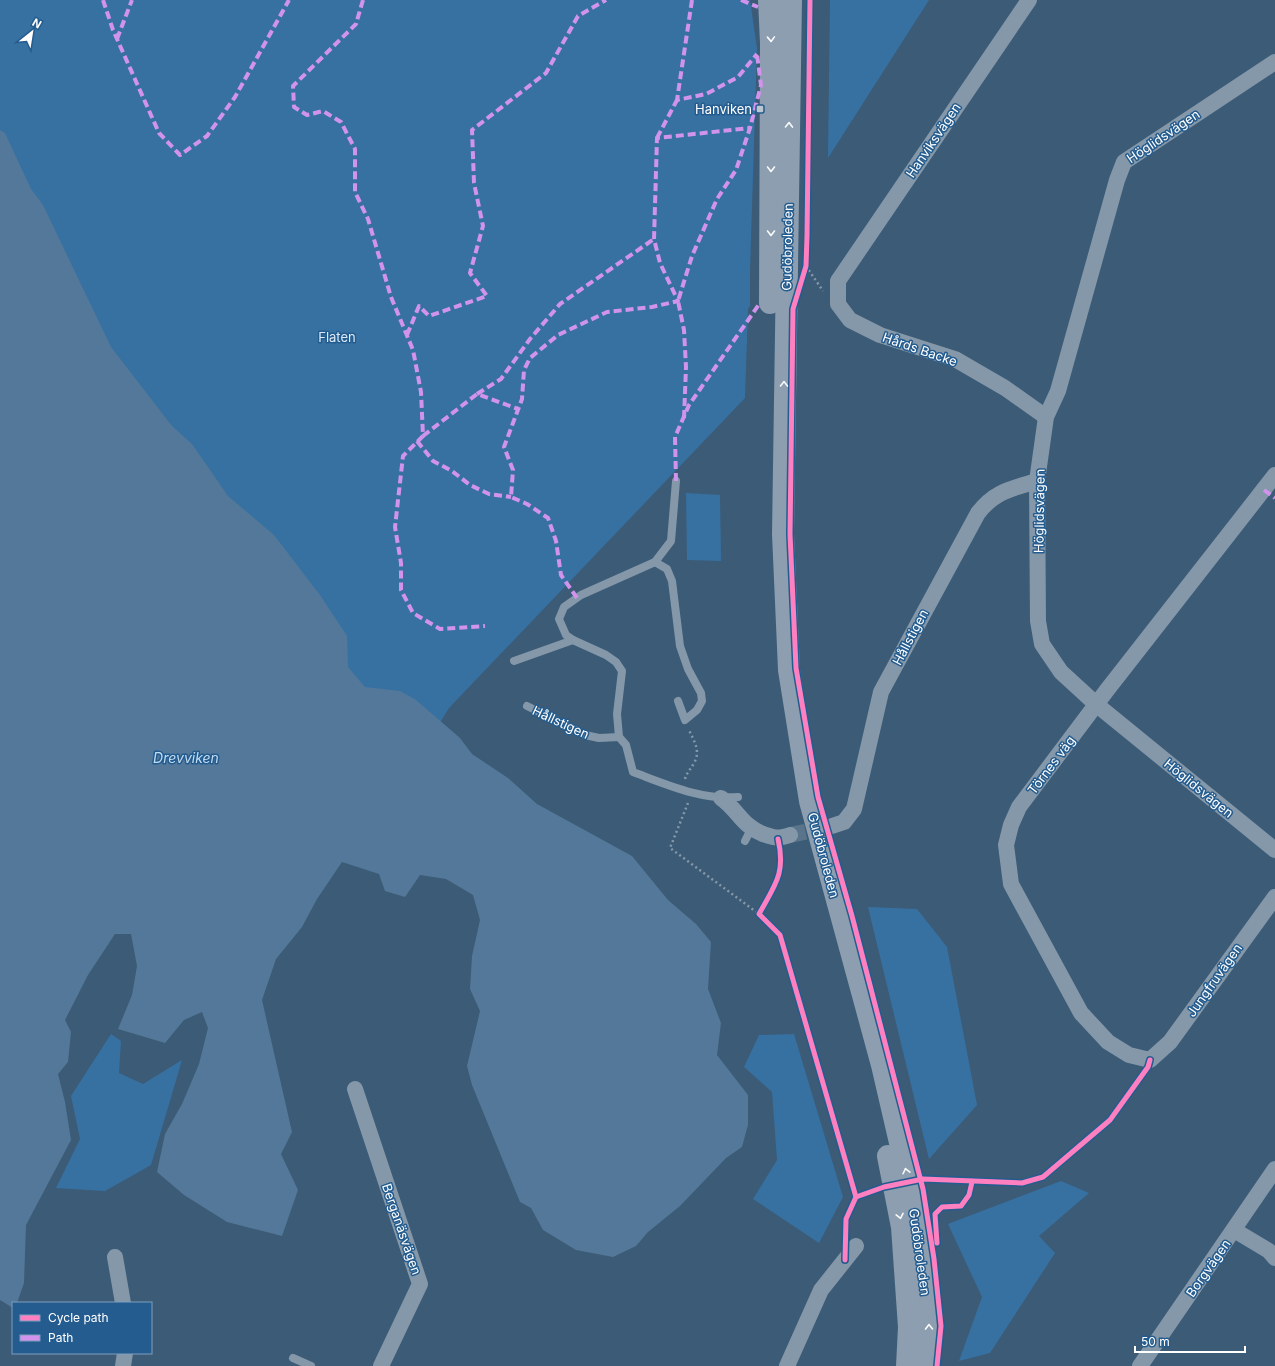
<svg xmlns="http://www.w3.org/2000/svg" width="1275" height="1366" font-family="Inter,sans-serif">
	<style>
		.green { fill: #3771a2 }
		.water { fill: #537899 }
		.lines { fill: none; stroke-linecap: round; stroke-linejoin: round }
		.minor-tunnel { stroke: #59748b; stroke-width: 16; stroke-dasharray: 16 8; stroke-linecap: butt }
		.path { stroke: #8498a9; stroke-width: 2.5; stroke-dasharray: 2 3; stroke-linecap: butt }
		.service { stroke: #8498a9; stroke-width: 8 }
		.minor { stroke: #8498a9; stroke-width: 16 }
		.secondary { stroke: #8c9eaf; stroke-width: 22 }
		.quiet { stroke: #d193ec; stroke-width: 4; stroke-dasharray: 8 4; stroke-linecap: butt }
		.cycleway-casing { stroke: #245c8f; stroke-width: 8 }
		.cycleway { stroke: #ff80c0; stroke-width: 5 }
		.oneway { stroke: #f9fafb }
		.poi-dot { fill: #bbc6cf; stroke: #245c8f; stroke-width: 1.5 }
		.labels { text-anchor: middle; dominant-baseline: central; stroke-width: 3; stroke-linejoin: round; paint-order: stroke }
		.poi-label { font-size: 13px; fill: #fff; stroke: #245c8f; text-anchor: end }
		.street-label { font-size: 13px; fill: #fff; stroke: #245c8f }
		.park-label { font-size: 13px; fill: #daeaf8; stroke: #245c8f }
		.water-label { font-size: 14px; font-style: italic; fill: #c1dcf2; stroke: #245c8f }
	</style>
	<rect width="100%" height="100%" fill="#3c5b76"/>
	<g class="green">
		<polygon points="0,0 750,0 757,48 750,271 750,306 748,309 745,398 449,708 392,800 0,570"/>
		<polygon points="830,0 929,0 828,158"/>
		<polygon points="686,493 720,495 721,561 687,560"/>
		<polygon points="868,907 917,909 947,947 977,1105 929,1159"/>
		<polygon points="111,1034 121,1041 119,1073 143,1084 182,1060 151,1165 105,1191 56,1188 80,1139 71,1096"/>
		<polygon points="794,1034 843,1197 819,1243 753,1199 777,1160 772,1092 744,1067 759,1035"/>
		<polygon points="1061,1181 1089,1193 1039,1236 1055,1253 990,1353 959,1361 982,1297 948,1224"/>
	</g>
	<polygon class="water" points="0,130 5,133 31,189 43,205 111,347 172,426 192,444 228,496 274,535 320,595 347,636 348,667 365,687 400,691 416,700 460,738 472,754 508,778 537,804 632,856 668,900 696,924 711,942 708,989 721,1023 717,1055 748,1095 748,1125 742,1147 726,1158 680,1206 648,1232 636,1246 613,1257 576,1250 543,1230 531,1208 520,1202 472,1085 467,1066 480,1011 470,989 472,956 480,920 473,895 446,879 420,875 405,897 385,891 379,874 342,862 317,899 302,927 276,959 262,1000 292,1132 281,1154 298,1190 282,1236 227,1222 184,1195 157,1172 165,1134 182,1104 199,1064 208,1028 202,1012 184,1020 165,1043 118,1029 132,995 137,966 131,934 115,934 88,975 65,1020 71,1032 68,1062 58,1074 65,1102 71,1140 26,1225 24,1283 17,1303 13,1303 13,1308 0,1300"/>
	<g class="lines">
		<polyline class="minor-tunnel" points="790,835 828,827"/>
		<g class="path">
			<polyline points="806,266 823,291"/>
			<path d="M 685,779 C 687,772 691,769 694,763 C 701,751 694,741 689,730"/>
			<polyline points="688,803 670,848 759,914"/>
		</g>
		<g class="service">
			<polyline points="655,562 671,541 676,481"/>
			<polyline points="514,661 573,640"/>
			<path d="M 678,701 L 685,720 L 697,710 L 702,701 L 701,693 L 688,669 L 680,646 L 672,581 L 667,569 L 655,562 L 581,595 L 564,607 L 559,619 L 566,635 L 573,640 L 606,655 L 616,662 L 622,671 L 617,714 L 619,737 L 626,745 L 633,772 C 668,785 701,800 738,797"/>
			<polyline points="527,706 585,735 599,738 619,737"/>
			<polyline points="745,841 751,829"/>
			<polyline points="293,1358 311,1366"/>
		</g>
		<g class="minor">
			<polyline points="1029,0 838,281 838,304 850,320 880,335 955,359 1005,388 1046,417"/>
			<polyline points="1275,62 1124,162 1117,180 1058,391 1046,417 1037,481 1038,621 1042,644 1061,672 1097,705 1275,850"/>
			<polyline points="1275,475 1107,690 1019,807 1011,825 1006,845 1011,884 1081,1013 1108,1042 1129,1055 1150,1060 1170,1042 1275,897"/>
			<path d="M 721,798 C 739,811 741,825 763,834 C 776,838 778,839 790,835"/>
			<path d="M 832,826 L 844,822 L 854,809 L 881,692 L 978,513 C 995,491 1011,489 1037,481"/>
			<polyline points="355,1089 420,1284 381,1366"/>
			<polyline points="1234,1230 1269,1251 1275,1258"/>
			<polyline points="115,1257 123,1303"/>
			<polyline points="123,1366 125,1353"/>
			<polyline points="787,1366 821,1290 856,1246"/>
			<polyline points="1140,1366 1275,1169"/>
		</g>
		<g class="secondary">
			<polyline points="769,0 771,43 770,303"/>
			<polyline points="791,0 783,534 789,670 810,801 882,1065 920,1229 930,1328 927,1366"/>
			<polyline points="888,1156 902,1227 909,1327 907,1366"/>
		</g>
		<g class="quiet">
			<polyline points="103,0 113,30 159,133 180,155 207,136 235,97 289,0"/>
			<polyline points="363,0 356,24 293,86 294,107 307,115 323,111 341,122 355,149 355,192 368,219 391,297 413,350 421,392 423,436 403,456 395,527 401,563 401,590 413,613 440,629 485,626"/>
			<polyline points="692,0 677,100 706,94 738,77 757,54"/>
			<polyline points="741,0 758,7"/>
			<polyline points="117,39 132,0"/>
			<polyline points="657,138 677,100"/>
			<polyline points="407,335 419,306 429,316 487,296 470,273 483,226 474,183 472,130 546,73 578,16 606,0"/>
			<polyline points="477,394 501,379 530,339 560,304 654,239"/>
			<polyline points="684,418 686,367 684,330 678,301 692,256 717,199 736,170 750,128 761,85 757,54"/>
			<polyline points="423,436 477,394 518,409"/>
			<polyline points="417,441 433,461 452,471 470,485 489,494 511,497"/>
			<polyline points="676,481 675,437 689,405 760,303"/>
			<polyline points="1264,490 1275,498"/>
			<polyline points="577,598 561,575 556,541 548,518 527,504 511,497 513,470 504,447 522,399 524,370 530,358 558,335 607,312 652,307 678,301 660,263 654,239 657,138 750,128"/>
		</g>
		<defs>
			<g id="cycleway">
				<polyline points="810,0 807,236 806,266 793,309 790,534 796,668 818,797 852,916 923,1189 934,1259 941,1326 937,1366"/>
				<path d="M 778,839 C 786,873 775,885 759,914 L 780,935 L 856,1197 L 846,1219 L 845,1260"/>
				<polyline points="856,1197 884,1187 923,1179 1022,1183 1043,1177 1110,1120 1148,1067 1150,1060"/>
				<polyline points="937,1243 935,1214 942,1207 961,1206 969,1195 972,1182"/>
			</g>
		</defs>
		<use href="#cycleway" class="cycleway-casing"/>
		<use href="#cycleway" class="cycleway"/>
	</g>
	<defs><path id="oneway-chevron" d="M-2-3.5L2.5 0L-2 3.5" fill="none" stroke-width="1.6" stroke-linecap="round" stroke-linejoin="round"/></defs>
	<g class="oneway">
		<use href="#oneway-chevron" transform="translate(771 39) rotate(88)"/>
		<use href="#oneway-chevron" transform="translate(789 125) rotate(-89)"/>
		<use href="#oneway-chevron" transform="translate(771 169) rotate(90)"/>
		<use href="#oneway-chevron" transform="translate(771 233) rotate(90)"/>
		<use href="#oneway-chevron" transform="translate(784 384) rotate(-89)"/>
		<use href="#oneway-chevron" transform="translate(906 1171) rotate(-103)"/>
		<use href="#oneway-chevron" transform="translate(900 1216) rotate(78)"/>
		<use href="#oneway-chevron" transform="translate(929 1327) rotate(-91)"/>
	</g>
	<rect class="poi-dot" x="756" y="105" width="8" height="8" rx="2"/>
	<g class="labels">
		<g class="poi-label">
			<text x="752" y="109">Hanviken</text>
		</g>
		<g class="street-label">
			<text transform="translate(1163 136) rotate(-34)">Höglidsvägen</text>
			<text transform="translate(933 140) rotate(-56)">Hanviksvägen</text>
			<text transform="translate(787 247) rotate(-89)">Gudöbroleden</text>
			<text transform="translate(920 349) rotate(19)">Hårds Backe</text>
			<text transform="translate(1039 511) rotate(-89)">Höglidsvägen</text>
			<text transform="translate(910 637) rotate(-62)">Hållstigen</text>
			<text transform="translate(561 722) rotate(25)">Hållstigen</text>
			<text transform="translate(1051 765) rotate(-53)">Törnes väg</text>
			<text transform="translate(1199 788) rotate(39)">Höglidsvägen</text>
			<text transform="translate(824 855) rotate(75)">Gudöbroleden</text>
			<text transform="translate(1214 980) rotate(-55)">Jungfruvägen</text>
			<text transform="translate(402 1229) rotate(71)">Berganäsvägen</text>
			<text transform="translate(920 1252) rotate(82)">Gudöbroleden</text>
			<text transform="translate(1208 1268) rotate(-55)">Borgvägen</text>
		</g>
		<g class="park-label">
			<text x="337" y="337">Flaten</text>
		</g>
		<g class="water-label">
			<text x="186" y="757">Drevviken</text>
		</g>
	</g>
	<rect x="12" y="1302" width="140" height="52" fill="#245c8f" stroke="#7c9dbc"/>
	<rect x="20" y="1315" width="20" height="6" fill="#ff80c0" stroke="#7c9dbc"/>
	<text x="48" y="1322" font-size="12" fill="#ffffff">Cycle path</text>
	<rect x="20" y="1335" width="20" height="6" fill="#d193ec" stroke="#7c9dbc"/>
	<text x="48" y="1342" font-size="12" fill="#ffffff">Path</text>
	<g transform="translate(32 32) rotate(30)" stroke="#245c8f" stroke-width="3" paint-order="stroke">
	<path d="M0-3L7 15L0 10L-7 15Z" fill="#ffffff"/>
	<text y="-6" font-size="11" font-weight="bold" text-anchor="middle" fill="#ffffff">N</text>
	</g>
	<path d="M1135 1346v6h110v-6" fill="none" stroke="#ffffff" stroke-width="2"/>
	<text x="1141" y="1346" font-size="12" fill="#ffffff" stroke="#245c8f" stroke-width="3" paint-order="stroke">50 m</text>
</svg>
